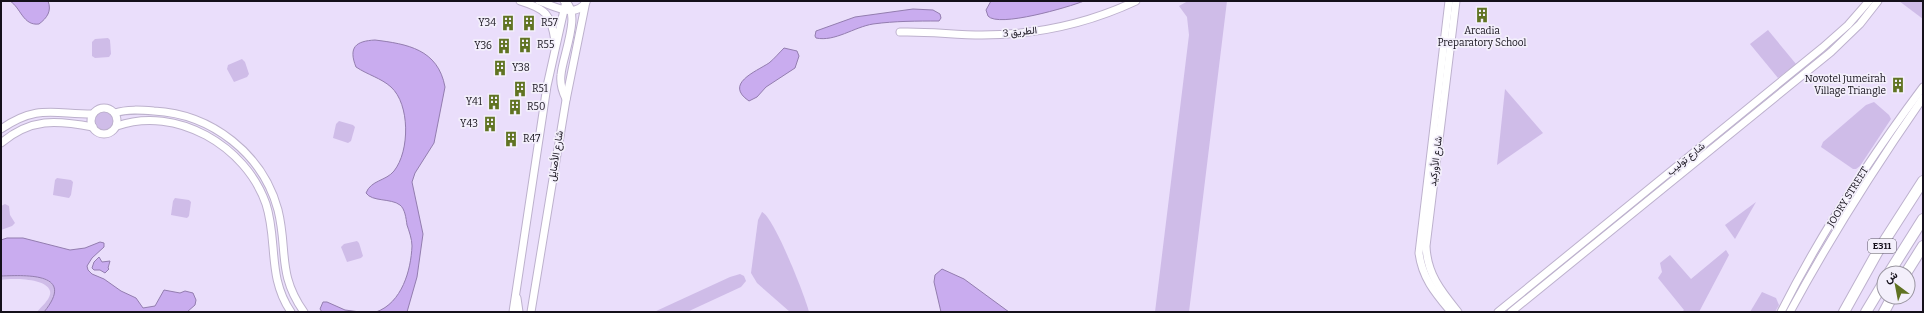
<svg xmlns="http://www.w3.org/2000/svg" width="1924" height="313" font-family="Bitter,Vazirmatn,serif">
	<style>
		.green { fill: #cfbce8 }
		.water { fill: #c9acef; stroke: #937daf }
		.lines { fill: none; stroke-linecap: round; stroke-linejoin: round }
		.tertiary-casing { stroke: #bdb1cd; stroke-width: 9 }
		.secondary-casing { stroke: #bdb1cd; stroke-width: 9 }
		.motorway-casing { stroke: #bdb1cd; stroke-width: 12 }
		.tertiary { stroke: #fff; stroke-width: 7 }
		.secondary { stroke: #fff; stroke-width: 7 }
		.motorway { stroke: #fff; stroke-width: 10 }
		.labels { text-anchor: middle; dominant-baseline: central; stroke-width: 3.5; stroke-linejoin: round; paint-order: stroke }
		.shield { fill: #f3effb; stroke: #57535e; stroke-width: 1 }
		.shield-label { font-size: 9px; font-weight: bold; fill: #14101a }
		.poi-label { font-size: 10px; fill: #14101a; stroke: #f3effb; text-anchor: start }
		.street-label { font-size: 10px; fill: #14101a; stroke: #f3effb }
	</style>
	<rect width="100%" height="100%" fill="#eadefb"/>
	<g class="green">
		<polygon points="1188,1 1227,1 1189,312 1155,312 1189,35 1187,17 1179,6"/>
		<polygon points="1899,1 1923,1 1923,19"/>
		<polygon points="1768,30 1796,64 1778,78 1750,44"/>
		<polygon points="95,39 108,38 110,40 111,54 109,57 95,58 92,56 92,42"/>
		<polygon points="242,59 245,62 249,74 247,77 234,82 227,69 228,65"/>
		<polygon points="1505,89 1543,133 1497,165"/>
		<polygon points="1874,102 1889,115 1891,119 1860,166 1856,169 1853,169 1821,147 1823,142 1866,105"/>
		<circle cx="104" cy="121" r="10"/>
		<polygon points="339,121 353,125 355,127 351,141 348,143 333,138 336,124"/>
		<polygon points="57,178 71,180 73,182 71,195 69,198 53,195 55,180"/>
		<polygon points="175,198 189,200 191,202 189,216 187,218 171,215 173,201"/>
		<polygon points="1756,202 1735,239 1725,225"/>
		<polygon points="5,204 9,206 10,215 15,223 12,226 1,230 1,206"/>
		<path d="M 762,212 C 774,217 805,296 809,312 L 790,312 L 757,283 L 751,273 L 758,220 Z"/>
		<polygon points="357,241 359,243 363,256 361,258 347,262 341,247 344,244"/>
		<polygon points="1726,250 1729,255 1699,312 1682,312 1684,310 1658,278 1662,272 1660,263 1670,255 1691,279"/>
		<polygon points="740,274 744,276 746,281 741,287 687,312 654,312 730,277"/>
		<path d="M 1,276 C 18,275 44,272 55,287 L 55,297 L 44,312 L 37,312 C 41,307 52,298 50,291 C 47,278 11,278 1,280 Z"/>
		<polygon points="1762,292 1776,298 1779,305 1775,312 1750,312"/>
	</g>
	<g class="water">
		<path d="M 10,1 L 48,1 C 52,11 47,18 39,24 C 23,26 21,8 10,1 Z"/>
		<path d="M 991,1 L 1084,1 C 1069,7 998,28 988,16 L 986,10 Z"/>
		<path d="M 913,9 L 933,10 L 940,14 L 941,18 L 939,21 C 917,21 895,21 873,24 C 854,27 835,42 816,38 L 815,36 L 816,31 L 855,17 Z"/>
		<path d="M 375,40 C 407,44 438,49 445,87 L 434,143 L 415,173 L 412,182 L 423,234 L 417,277 L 407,312 L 376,312 C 402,303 411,270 412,246 C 412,239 409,231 407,225 C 406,218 405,209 400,205 C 391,198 372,202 366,193 C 371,180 386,181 394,171 C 410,151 410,104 391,87 C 381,78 368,75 356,67 C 348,47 356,41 375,40 Z"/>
		<path d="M 784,48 L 797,51 L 799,56 L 795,68 L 766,87 L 757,97 L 749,101 C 724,84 755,72 769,63 C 774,59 779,53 784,48 Z"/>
		<path d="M 7,238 L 23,238 L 70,250 L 85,248 L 100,242 L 104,243 L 104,247 L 92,258 L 87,266 L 88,270 L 92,274 L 104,279 L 121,291 L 136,298 L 143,308 L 155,306 L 164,290 L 180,293 L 185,291 L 193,293 L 196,300 L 195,305 L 187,312 L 44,312 C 76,273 28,275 1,276 L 1,240 Z"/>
		<polygon points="99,257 102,262 110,261 108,268 109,269 105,273 100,270 94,270 92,268 94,262"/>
		<polygon points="942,269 964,279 1009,312 941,312 934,282 935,275"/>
		<polygon points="323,302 327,302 345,310 360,312 322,312 320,309"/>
	</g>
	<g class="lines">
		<defs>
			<g id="tertiary">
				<path d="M 1449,1 L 1419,253 C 1422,278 1436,294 1451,312"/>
				<path d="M 1456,1 L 1426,246 C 1427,274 1441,291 1458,312"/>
				<path d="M 900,32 C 927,31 955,35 982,35 C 1035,35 1089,23 1136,1"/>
				<circle cx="104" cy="121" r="13"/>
				<path d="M 115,113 C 127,109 141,110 154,111 C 212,114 263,154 278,210 C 288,250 277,274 304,312"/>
				<path d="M 117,126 C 176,105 246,146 266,204 C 278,241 267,277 291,312"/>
				<path d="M 1,129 C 37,104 54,114 92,114"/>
				<path d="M 1,143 C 31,118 56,120 93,127"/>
				<polyline points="1498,312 1822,48 1848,25 1869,1"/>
				<polyline points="1511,312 1831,52 1860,24 1878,1"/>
				<path d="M 1781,312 C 1821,233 1870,158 1923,87"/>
				<path d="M 1790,312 C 1830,238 1875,167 1923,98"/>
			</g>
			<g id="secondary">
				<path d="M 520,1 C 546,9 551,14 555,41"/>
				<path d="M 539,1 C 554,6 575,19 586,2"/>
				<path d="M 564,1 C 583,11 562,57 561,75 C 560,83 562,91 566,99"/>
				<polyline points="517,298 519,312"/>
				<polyline points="513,312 547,86 566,1"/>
				<polyline points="531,312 566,100 586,1"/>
			</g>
			<g id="motorway">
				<polyline points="1889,273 1923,219"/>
				<polyline points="1906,273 1923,246"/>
				<polyline points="1844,312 1878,251 1923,181"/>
				<polyline points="1866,312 1884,282"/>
				<polyline points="1884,312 1892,297"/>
			</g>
		</defs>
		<use href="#tertiary" class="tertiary-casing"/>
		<use href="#secondary" class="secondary-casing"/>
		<use href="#motorway" class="motorway-casing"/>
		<use href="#tertiary" class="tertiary"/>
		<use href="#secondary" class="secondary"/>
		<use href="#motorway" class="motorway"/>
	</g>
	<defs>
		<symbol id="building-bare" viewBox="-9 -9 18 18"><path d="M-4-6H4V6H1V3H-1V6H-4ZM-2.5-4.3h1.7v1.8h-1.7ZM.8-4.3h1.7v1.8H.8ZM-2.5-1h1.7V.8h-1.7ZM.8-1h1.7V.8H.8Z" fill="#607322" stroke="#f3effb" stroke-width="2.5" paint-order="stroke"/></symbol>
	</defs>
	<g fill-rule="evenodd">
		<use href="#building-bare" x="1471" y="4" width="22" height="22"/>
		<use href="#building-bare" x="497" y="12" width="22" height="22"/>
		<use href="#building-bare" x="518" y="12" width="22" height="22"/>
		<use href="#building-bare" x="514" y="34" width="22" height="22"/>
		<use href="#building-bare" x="493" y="35" width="22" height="22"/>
		<use href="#building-bare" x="489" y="57" width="22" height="22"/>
		<use href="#building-bare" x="1887" y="74" width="22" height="22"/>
		<use href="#building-bare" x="509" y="78" width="22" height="22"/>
		<use href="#building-bare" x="483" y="91" width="22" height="22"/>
		<use href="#building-bare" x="504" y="96" width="22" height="22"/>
		<use href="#building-bare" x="479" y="113" width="22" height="22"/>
		<use href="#building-bare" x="500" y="128" width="22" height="22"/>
	</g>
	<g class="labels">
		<rect class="shield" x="1868" y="239" width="28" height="14" rx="3"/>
		<g class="shield-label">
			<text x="1882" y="246">E311</text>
		</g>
		<g class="poi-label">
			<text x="496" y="23" text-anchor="end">Y34</text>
			<text x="541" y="23">R57</text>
			<text x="1482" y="31" text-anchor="middle">Arcadia<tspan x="1482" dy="12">Preparatory School</tspan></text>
			<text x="537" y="45">R55</text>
			<text x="492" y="46" text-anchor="end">Y36</text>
			<text x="512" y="68">Y38</text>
			<text x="1886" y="79" text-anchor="end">Novotel Jumeirah<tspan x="1886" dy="12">Village Triangle</tspan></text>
			<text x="532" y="89">R51</text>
			<text x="482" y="102" text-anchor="end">Y41</text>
			<text x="527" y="107">R50</text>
			<text x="478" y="124" text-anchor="end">Y43</text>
			<text x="523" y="139">R47</text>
		</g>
		<g class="street-label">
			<text transform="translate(1020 32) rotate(-6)">3 الطريق</text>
			<text transform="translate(556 156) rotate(-81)">شارع الأصايل</text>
			<text transform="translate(1686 159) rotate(-39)">شارع توليب</text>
			<text transform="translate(1436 161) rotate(-83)">شارع الأوركيد</text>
			<text transform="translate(1848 197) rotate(-58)">JOORY STREET</text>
		</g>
	</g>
	<rect width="1924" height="313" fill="none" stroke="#14101a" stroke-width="4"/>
	<g transform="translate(1896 285) rotate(328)"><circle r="19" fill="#f3effb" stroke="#9a96a1"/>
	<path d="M0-3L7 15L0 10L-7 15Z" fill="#607322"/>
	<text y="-6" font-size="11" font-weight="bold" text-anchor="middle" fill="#14101a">ش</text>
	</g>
</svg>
